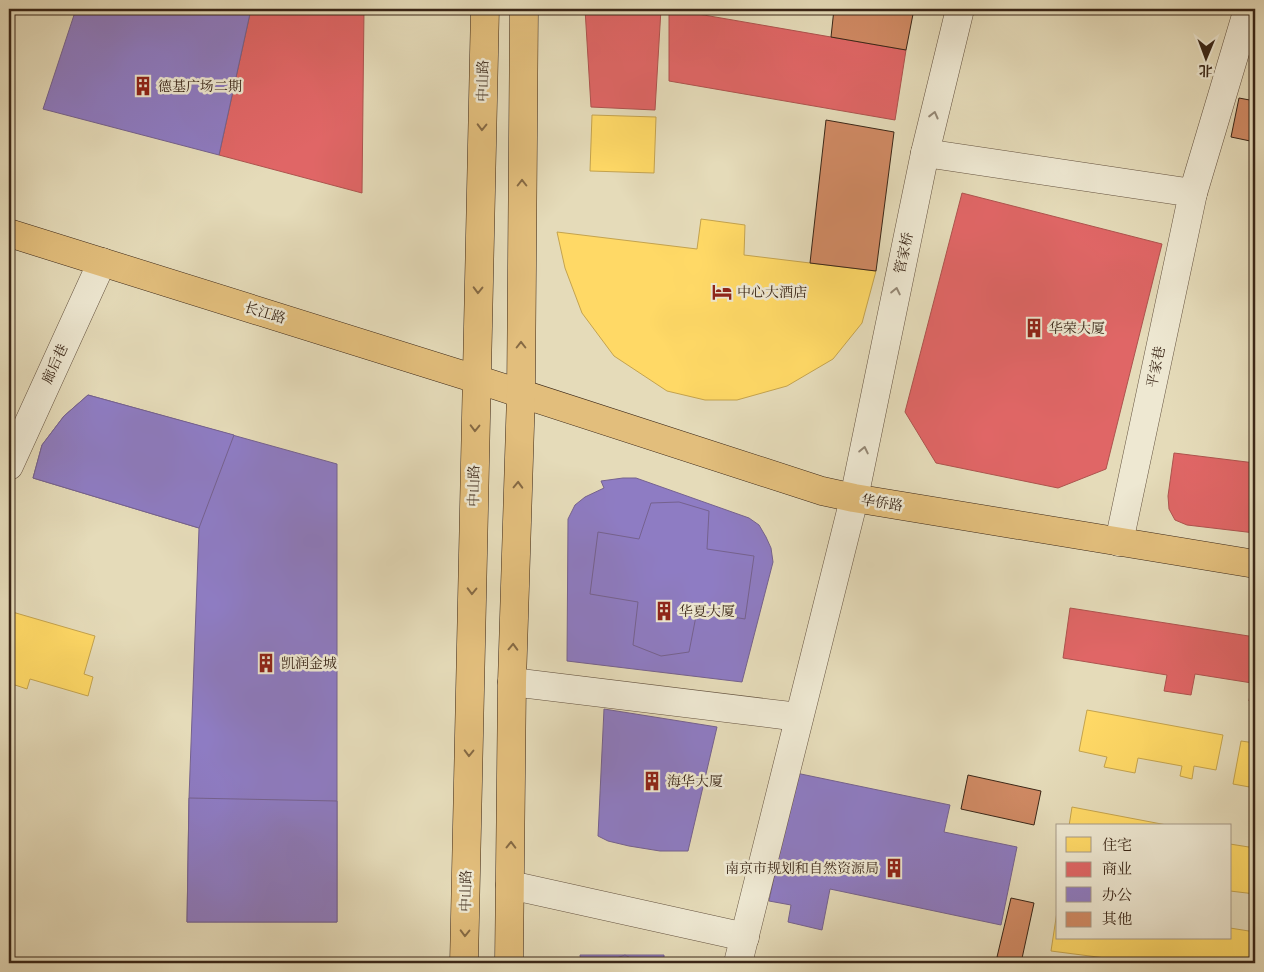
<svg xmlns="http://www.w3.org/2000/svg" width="1264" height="972" font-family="'IM FELL French Canon','Noto Serif SC',serif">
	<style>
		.homes { fill: #ffd966; stroke: #c4a34e }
		.shops { fill: #e06666; stroke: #ae534e }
		.offices { fill: #8e7cc3; stroke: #75628f }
		.building { fill: #d08a64; stroke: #3a2617 }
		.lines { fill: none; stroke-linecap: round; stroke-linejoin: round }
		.minor-casing { stroke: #655340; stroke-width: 29 }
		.major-casing { stroke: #3a2617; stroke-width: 29 }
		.minor { stroke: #eee8d2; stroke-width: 28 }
		.major { stroke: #e2be7c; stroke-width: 28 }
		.oneway { stroke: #948774 }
		.oneway2 { stroke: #866a44 }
		.labels { text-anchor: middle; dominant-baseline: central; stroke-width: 5; stroke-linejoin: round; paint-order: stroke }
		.street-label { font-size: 14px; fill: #3a2617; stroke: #eee8d2 }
		.poi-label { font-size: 14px; fill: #3a2617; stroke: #eee8d2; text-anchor: start }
	</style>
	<rect width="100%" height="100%" fill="#e5dbb9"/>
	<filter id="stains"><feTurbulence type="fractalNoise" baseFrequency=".004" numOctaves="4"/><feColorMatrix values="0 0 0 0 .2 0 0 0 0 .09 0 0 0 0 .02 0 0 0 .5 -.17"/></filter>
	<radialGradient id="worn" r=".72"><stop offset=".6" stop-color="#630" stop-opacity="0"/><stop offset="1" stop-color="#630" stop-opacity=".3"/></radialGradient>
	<g class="homes">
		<polygon points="592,115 656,117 654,173 590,171"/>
		<polygon points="701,219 745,225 744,255 876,271 862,323 833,359 787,386 737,400 705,400 667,391 614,356 582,313 565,268 557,232 697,249"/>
		<polygon points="9,611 95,636 84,674 93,677 88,696 30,679 27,689 9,683"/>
		<polygon points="1087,710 1223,735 1216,770 1194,766 1192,779 1180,776 1182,766 1138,758 1135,773 1104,767 1107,757 1079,751"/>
		<polygon points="1241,741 1255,743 1255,788 1233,784"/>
		<polygon points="1072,807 1172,826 1069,826"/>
		<polygon points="1230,844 1255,848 1255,894 1230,891"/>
		<polygon points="1058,905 1058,938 1230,938 1230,928 1255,932 1255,963 1144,963 1051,951"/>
	</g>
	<g class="shops">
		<polygon points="251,9 364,9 362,193 219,155"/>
		<polygon points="585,9 661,9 655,110 591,107"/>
		<polygon points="669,9 906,50 895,120 669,81"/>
		<polygon points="962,193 1162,244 1106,469 1058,488 936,463 905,412"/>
		<polygon points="1174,453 1255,463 1255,533 1187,525 1175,520 1169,509 1168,496"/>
		<polygon points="1070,608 1255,637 1255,702 1249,701 1252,683 1195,674 1191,695 1164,691 1167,675 1063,658"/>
	</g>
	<g class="offices">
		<polygon points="76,9 251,9 219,155 43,109"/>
		<polygon points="88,395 337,464 337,922 187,922 189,798 199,528 33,478 42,445 64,416"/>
		<polygon points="88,395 234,435 199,528 33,478 42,445 64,416"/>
		<polygon points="623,478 636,478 749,518 759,525 766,537 771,548 773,562 742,682 567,661 568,519 575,505 585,497 604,488 601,481"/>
		<polygon points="679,502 709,511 707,549 754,556 745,619 697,611 689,652 661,656 633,645 638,602 590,594 598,532 639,539 651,503"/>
		<polygon points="604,709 717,727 688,851 660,851 629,846 608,841 598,836"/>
		<polygon points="796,773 950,805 944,832 1017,847 1001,925 830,889 822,930 788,922 791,905 769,901"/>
		<polygon points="189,798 337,801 337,922 187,922"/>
		<polygon points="580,955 664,955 664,963 581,963"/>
		<polygon points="625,955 640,963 607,963 614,959"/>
	</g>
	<g class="building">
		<polygon points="834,9 914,9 906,50 831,37"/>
		<polygon points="1255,34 1255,60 1250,59"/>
		<polygon points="1239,98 1255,101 1255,142 1231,137"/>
		<polygon points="826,120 894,132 876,271 810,263"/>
		<polygon points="968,775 1041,791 1034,825 961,809"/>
		<polygon points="1011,898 1034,903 1021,963 997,957"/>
	</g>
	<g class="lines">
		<defs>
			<g id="minor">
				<polyline points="925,153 1193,193 1119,542"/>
				<polyline points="1193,193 1248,9"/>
				<polyline points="9,466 102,262"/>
				<polyline points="512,682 799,717"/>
				<polyline points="510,885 745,937"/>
				<polyline points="738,963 853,503 925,153 960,9"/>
			</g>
			<g id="major">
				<polyline points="9,233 476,379 822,491 854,498 1255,564"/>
				<polyline points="464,963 485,9"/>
				<polyline points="509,963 512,682 521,394 524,9"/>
			</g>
		</defs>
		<use href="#minor" class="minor-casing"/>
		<use href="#major" class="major-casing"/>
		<use href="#minor" class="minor"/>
		<use href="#major" class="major"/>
	</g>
	<defs><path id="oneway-chevron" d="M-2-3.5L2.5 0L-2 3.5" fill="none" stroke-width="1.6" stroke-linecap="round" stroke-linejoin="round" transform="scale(1.25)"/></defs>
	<g class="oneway">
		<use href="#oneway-chevron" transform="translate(934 115) rotate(-76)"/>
		<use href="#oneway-chevron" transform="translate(896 291) rotate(-78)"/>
		<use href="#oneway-chevron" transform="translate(864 450) rotate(-78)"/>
	</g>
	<g class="oneway2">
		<use href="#oneway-chevron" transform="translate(482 127) rotate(91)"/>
		<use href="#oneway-chevron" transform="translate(522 183) rotate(-90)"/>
		<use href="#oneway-chevron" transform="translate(478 290) rotate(91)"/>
		<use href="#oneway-chevron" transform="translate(521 345) rotate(-90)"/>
		<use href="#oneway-chevron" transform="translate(475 428) rotate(91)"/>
		<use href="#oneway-chevron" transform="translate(518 485) rotate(-88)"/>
		<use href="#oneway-chevron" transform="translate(472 591) rotate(91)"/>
		<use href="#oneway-chevron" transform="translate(513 647) rotate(-88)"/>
		<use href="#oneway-chevron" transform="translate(469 753) rotate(91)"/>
		<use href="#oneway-chevron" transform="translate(511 845) rotate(-89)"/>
		<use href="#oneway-chevron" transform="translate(465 933) rotate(91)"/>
	</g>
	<defs>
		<symbol id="building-bare" viewBox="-9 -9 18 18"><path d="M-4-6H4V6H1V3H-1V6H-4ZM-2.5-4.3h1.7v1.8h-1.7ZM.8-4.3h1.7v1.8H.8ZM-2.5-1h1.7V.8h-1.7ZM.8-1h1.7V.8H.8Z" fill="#8f2418" stroke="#eee8d2" stroke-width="2.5" paint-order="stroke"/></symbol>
		<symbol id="hotel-bare" viewBox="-9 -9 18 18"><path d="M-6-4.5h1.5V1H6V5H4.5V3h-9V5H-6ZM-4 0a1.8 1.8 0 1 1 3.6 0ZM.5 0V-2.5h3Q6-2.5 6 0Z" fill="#8f2418" stroke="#eee8d2" stroke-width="2.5" paint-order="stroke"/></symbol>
	</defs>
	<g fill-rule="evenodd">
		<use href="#building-bare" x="129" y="72" width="28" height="28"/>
		<use href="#hotel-bare" x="708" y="278" width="28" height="28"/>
		<use href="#building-bare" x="1020" y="314" width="28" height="28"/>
		<use href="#building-bare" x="650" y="597" width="28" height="28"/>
		<use href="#building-bare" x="252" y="649" width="28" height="28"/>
		<use href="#building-bare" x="638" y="767" width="28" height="28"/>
		<use href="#building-bare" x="880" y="854" width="28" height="28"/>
	</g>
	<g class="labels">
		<g class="street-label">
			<text transform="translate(483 81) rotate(-89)">中山路</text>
			<text transform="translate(904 253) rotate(-78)">管家桥</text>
			<text transform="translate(265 313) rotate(17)">长江路</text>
			<text transform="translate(55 364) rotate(-65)">廊后巷</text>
			<text transform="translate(1156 367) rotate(-78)">平家巷</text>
			<text transform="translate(474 486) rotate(-89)">中山路</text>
			<text transform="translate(882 503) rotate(9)">华侨路</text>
			<text transform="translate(466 891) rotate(-89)">中山路</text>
		</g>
		<g class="poi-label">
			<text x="158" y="86">德基广场二期</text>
			<text x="737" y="292">中心大酒店</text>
			<text x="1049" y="328">华荣大厦</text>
			<text x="679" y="611">华夏大厦</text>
			<text x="281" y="663">凯润金城</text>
			<text x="667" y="781">海华大厦</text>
			<text x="879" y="868" text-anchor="end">南京市规划和自然资源局</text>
		</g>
	</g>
	<rect width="1264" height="972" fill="none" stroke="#e5dbb9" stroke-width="30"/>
	<rect x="10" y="10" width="1244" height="952" fill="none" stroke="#3a2617" stroke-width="2.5"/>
	<rect x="15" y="15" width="1234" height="942" fill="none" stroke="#3a2617"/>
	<rect x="1056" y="824" width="175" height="115" fill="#eee8d2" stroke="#a69a87"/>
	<rect x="1066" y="837" width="25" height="15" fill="#ffd966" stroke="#a69a87"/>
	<text x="1102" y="850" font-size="15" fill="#3a2617">住宅</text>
	<rect x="1066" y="862" width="25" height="15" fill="#e06666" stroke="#a69a87"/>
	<text x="1102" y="874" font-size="15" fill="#3a2617">商业</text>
	<rect x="1066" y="887" width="25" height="15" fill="#8e7cc3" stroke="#a69a87"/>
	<text x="1102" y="900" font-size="15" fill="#3a2617">办公</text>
	<rect x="1066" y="912" width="25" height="15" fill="#d08a64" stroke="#a69a87"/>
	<text x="1102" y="924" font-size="15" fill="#3a2617">其他</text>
	<g transform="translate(1206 58) rotate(181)" stroke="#eee8d2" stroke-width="4" paint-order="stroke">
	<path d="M0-4L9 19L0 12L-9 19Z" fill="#3a2617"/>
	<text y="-8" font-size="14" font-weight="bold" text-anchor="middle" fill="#3a2617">北</text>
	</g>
	<rect width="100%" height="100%" filter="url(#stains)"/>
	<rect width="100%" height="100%" fill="url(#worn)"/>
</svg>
